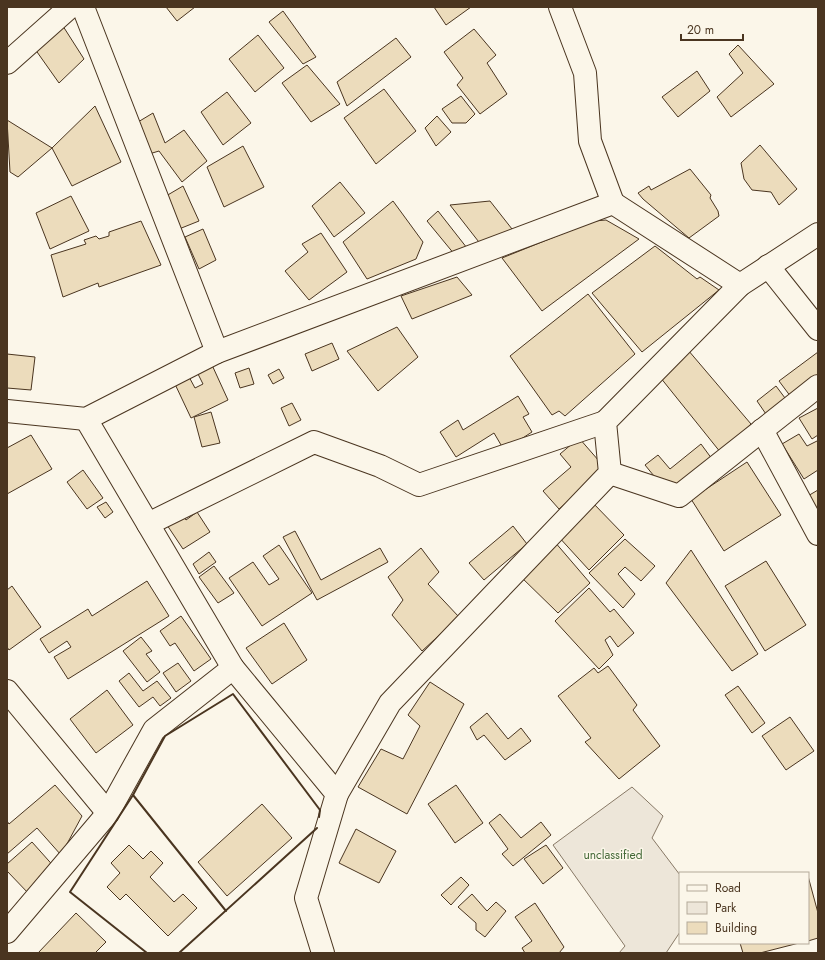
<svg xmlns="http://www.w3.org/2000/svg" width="825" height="960" font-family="Jost,sans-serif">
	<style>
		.green { fill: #ede6d9; stroke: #887966 }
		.building { fill: #ecdcbc; stroke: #4a3520 }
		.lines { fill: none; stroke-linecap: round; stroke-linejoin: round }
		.minor-casing { stroke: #4a3520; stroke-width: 24 }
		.minor { stroke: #fbf6e9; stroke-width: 22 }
		.wall { stroke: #4a3520; stroke-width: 2 }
		.labels { text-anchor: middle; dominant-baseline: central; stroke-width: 3; stroke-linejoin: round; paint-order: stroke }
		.park-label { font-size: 12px; fill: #436837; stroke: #fbf6e9 }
	</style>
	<rect width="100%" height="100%" fill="#fbf6e9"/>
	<polygon class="green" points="632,787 663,816 652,838 680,875 680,932 666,953 619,953 625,946 553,845"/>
	<g class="building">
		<polygon points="166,7 195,7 177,21"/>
		<polygon points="434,7 471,7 446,25"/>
		<polygon points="283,11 316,57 303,64 269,22"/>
		<polygon points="61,23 84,59 59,83 30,42"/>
		<polygon points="474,29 496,55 487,63 507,94 480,114 457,85 463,78 444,52"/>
		<polygon points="258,35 284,68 255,92 229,59"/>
		<polygon points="396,38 411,57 347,106 337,82"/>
		<polygon points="738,45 774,84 731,117 717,97 743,73 729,54"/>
		<polygon points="307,65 340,104 311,122 282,83"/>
		<polygon points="697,71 710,91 678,117 662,97"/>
		<polygon points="384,89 416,131 376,164 344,118"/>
		<polygon points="227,92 251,123 223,145 201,112"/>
		<polygon points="461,96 475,114 466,123 452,123 442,109"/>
		<polygon points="95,106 121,162 72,186 52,148"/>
		<polygon points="153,113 165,143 184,130 207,161 182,182 159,151 149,154 138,122"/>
		<polygon points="437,116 451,132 436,146 425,128"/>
		<polygon points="7,120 52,148 18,177 10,172"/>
		<polygon points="760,145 797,189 779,205 771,192 752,190 744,179 741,163"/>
		<polygon points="243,146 264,187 224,207 207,167"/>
		<polygon points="690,169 711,195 710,198 718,211 719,216 689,238 643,199 638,193 649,186 651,190"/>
		<polygon points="340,182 365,213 334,237 312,206"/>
		<polygon points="183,186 199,221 179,229 166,196"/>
		<polygon points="71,196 89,231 50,249 36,213"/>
		<polygon points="393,201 423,242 416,259 367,279 343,242"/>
		<polygon points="490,201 512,229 482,246 450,205"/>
		<polygon points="438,211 467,248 455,255 427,221"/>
		<polygon points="606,220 639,239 542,311 502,258 594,221"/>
		<polygon points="141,221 161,265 99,287 98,283 63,297 51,255 86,244 84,240 96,236 99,239 109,236 109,232"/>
		<polygon points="203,229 216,260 199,269 185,237"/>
		<polygon points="321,233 347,272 309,300 285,271 308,252 302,244"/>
		<polygon points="655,246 697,279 700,277 719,290 642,352 592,293"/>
		<polygon points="457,277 472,295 412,319 401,296"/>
		<polygon points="588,294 635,354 565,416 559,411 552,415 510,356"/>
		<polygon points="397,327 418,357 378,391 347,351"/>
		<polygon points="332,343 339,359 312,371 305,354"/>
		<polygon points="688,350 751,424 721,453 660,377"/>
		<polygon points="818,352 818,377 791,397 779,381"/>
		<polygon points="7,354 35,357 31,390 7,388"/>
		<polygon points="212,365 228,400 191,418 174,382 188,375 195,388 203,384 197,372"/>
		<polygon points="249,368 254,384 240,388 235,373"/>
		<polygon points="279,369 284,378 273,384 268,375"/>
		<polygon points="776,386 788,402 768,417 757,401"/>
		<polygon points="518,396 529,414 523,417 532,432 504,450 494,433 456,457 440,432 458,420 463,430"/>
		<polygon points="292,403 301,420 289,426 281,408"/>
		<polygon points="818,408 818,435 812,439 799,418"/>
		<polygon points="211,412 220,443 202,447 194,417"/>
		<polygon points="799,434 807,446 817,441 818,442 818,470 804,479 782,444"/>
		<polygon points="31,435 52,469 7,494 7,448"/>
		<polygon points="579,438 606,469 559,509 543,491 571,467 560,454"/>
		<polygon points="701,444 712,459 676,488 670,481 663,487 645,465 658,455 670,469"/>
		<polygon points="747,462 781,515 724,551 691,499"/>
		<polygon points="83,470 103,498 87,509 67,482"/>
		<polygon points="818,490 818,530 801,500"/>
		<polygon points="106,502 113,512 105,518 97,507"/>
		<polygon points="592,502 624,535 589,570 557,535"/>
		<polygon points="181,512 186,520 197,512 210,532 183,549 165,522"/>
		<polygon points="513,526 527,544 484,580 469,563"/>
		<polygon points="295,531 321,580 380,548 388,562 317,600 283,537"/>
		<polygon points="625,539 655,566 641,581 625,567 618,574 635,594 623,608 589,573"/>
		<polygon points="554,541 590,583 558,613 519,575"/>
		<polygon points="279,545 312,593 262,626 229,578 253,562 269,585 279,579 263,556"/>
		<polygon points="421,548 439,572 428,584 459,617 422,651 392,615 403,600 388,577"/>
		<polygon points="691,550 758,654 732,671 666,583"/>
		<polygon points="209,552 216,562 199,574 193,564"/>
		<polygon points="766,561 806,625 765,651 725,586"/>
		<polygon points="214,566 234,593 218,603 199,577"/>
		<polygon points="147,581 169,616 68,679 54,657 71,647 67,641 49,653 40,639 88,609 92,616"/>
		<polygon points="12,586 41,627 9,650 7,647 7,590"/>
		<polygon points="589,588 610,612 614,609 634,633 618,647 610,636 605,640 613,655 599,669 555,621"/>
		<polygon points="181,616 211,659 194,671 175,643 170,646 160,631"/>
		<polygon points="284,623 307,660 272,684 246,648"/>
		<polygon points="141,637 152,651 146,654 160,672 147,682 123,651"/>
		<polygon points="178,663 191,681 176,692 163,673"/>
		<polygon points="608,666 637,705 633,710 660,746 619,779 585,742 591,738 558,696 594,668 598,673"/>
		<polygon points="129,673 143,691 157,681 171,698 160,706 153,697 139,707 119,681"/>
		<polygon points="430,682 464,704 407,814 358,787 381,749 403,759 420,726 408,715"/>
		<polygon points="738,686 765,723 752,733 725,695"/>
		<polygon points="107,690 133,725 96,753 70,719"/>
		<polygon points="487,713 508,739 521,728 531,741 505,760 484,735 477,740 470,727"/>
		<polygon points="790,717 814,751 786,770 762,736"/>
		<polygon points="55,785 82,816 61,855 37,828 7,854 7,821 9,824"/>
		<polygon points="456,785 483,823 455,843 428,804"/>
		<polygon points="262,804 292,838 227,896 198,862"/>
		<polygon points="500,814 521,838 541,822 551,835 513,866 502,854 508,849 489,823"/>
		<polygon points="356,829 396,851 379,883 339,863"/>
		<polygon points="32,842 57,870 30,895 7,871 7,864"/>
		<polygon points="129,845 143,859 151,851 163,863 150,877 174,902 183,894 197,908 168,936 126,894 120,900 107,887 120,873 111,863"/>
		<polygon points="546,845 563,868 543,884 524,859"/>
		<polygon points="808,876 818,913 818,938 808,941"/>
		<polygon points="461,877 469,885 451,905 441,895"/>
		<polygon points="472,894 487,911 496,902 506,911 485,937 476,930 476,923 458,907"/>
		<polygon points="535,903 564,947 559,953 525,953 522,948 532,941 515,917"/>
		<polygon points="76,913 106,942 95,953 38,953"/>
		<polygon points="740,943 799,943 760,953 743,953"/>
	</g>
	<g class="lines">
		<defs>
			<g id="minor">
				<polyline points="83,7 217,352"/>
				<polyline points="560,7 585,73 590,141 613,203"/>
				<polyline points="7,63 70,7"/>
				<polyline points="768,266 818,329"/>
				<polyline points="7,411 86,419 217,352 613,203 740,285"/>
				<polyline points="86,419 233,668 337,794 306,898 323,953"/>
				<polyline points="762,430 818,534"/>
				<polyline points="610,473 679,496 818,386"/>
				<polyline points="148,524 314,442 380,466 419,485 605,422"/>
				<polyline points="7,691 108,813"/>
				<polyline points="337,794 390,703 610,473 605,422 740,285 818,234"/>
				<polyline points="7,932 108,813 154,730 233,668"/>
			</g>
		</defs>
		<use href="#minor" class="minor-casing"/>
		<use href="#minor" class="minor"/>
		<g class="wall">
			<polyline points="133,795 226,911"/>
			<polyline points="147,953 70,892 133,795 165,736 233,694 320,810 319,817"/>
			<polyline points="179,953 317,828"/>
		</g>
	</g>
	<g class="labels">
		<g class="park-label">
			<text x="613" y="855">unclassified</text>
		</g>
	</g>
	<rect width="825" height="960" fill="none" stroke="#4a3520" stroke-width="16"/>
	<rect x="679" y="872" width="130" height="72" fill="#fbf6e9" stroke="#b4a999"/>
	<rect x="687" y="885" width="20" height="6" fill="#fbf6e9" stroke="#b4a999"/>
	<text x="715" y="892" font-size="12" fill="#4a3520">Road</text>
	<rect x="687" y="902" width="20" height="12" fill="#ede6d9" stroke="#b4a999"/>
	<text x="715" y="912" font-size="12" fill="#4a3520">Park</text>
	<rect x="687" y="922" width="20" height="12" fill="#ecdcbc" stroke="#b4a999"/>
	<text x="715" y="932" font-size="12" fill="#4a3520">Building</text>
	<path d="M681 34v6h62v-6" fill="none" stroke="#4a3520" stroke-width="2"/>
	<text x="687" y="34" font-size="12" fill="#4a3520" stroke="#fbf6e9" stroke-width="3" paint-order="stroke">20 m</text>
</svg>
